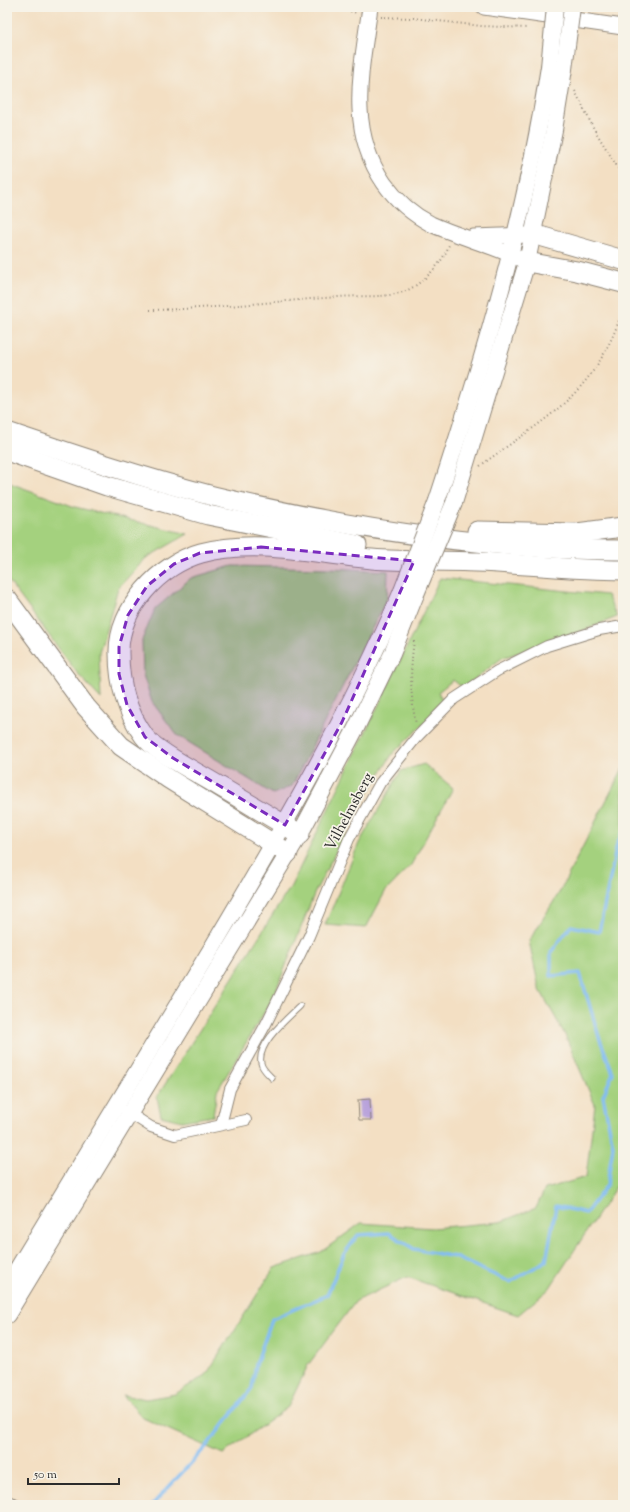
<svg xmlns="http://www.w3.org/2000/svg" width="630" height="1512" font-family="'Sorts Mill Goudy',serif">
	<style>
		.green { fill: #a4d17e; stroke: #687e54 }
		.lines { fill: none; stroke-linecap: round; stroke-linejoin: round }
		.stream { stroke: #81bcf3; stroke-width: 3.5 }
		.building { fill: #b49cda }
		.lane-casing { stroke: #8f8577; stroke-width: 7 }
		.street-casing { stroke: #8f8577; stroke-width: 12 }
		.secondary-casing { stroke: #8f8577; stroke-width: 17 }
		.primary-casing { stroke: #8f8577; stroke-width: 18 }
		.highway-casing { stroke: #8f8577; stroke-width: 21 }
		.path { stroke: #8f8577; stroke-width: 2; stroke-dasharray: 1 3; stroke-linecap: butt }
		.lane { stroke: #fff; stroke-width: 5 }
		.street { stroke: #fff; stroke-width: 10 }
		.secondary { stroke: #fff; stroke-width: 15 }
		.primary { stroke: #fff; stroke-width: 16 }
		.highway { stroke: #fff; stroke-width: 19 }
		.primary-bridge-casing { stroke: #8f8577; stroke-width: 18; stroke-linecap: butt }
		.primary-bridge { stroke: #fff; stroke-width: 16 }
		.marked { fill: #7b2cbf; fill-opacity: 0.2; stroke: #7b2cbf; stroke-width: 3; stroke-dasharray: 8 5; stroke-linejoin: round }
		.labels { text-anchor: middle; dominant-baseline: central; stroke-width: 3.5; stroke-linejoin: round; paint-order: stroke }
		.street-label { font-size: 15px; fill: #2b2b2b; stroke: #f7f3e8 }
	</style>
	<rect width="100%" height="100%" fill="#f7f3e8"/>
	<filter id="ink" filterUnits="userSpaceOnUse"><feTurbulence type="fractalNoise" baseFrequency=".025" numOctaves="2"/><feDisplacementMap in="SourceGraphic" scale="8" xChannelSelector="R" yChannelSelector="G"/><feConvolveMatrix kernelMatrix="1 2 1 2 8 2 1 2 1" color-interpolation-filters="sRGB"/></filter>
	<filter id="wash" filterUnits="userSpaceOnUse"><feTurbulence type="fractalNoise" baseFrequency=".012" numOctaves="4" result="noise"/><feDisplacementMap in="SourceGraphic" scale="16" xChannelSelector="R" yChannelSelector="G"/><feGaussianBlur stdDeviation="0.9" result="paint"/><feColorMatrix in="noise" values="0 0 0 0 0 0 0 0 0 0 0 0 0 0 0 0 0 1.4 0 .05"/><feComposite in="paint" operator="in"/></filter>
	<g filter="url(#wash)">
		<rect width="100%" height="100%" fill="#f3dfc3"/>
		<g class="green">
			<polygon points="7,482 75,507 188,534 146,558 118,588 99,653 101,699 77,673 7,579"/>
			<polygon points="232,566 330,568 388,571 387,599 292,786 273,794 177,735 152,702 143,675 142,640 155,609 191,578"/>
			<polygon points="440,578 607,595 617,617 582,631 502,658 463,688 453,680 438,692 445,704 393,753 358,809 315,892 273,998 217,1091 213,1116 182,1121 161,1116 157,1097 291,886"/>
			<polygon points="424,764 453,788 411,865 385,892 366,928 325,925 359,843 401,771"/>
			<polygon points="623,768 623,1172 619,1182 549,1289 518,1315 407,1277 356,1301 308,1365 288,1407 223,1454 143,1418 123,1395 146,1399 175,1394 206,1375 274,1268 321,1252 361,1223 432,1228 500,1222 536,1208 545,1189 586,1177 595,1105 565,1035 539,988 529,941 559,893"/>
		</g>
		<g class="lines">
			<polyline class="stream" points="152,1505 205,1448 252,1388 256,1364 272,1319 327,1295 344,1254 358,1235 389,1233 414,1249 455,1257 510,1282 546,1261 556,1206 586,1213 607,1185 613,1146 603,1096 613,1073 599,1037 580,973 551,976 551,952 571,926 599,932 617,844 623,832"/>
		</g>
		<g id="blocks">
			<polygon class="building" points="370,1099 371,1120 359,1120 358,1100"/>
		</g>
	</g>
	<g filter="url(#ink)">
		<use href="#blocks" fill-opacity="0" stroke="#8f8577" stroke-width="1"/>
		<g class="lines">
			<defs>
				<path id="lane" d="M 272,1078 C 268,1074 262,1069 261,1063 C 257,1043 287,1019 300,1006"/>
				<g id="street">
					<polyline points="126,1111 151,1127 175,1135 246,1120"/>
					<polyline points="221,1125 230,1089 266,1024 309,936 349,839 380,783 416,738 454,699 497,671 547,646 599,630 623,626"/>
					<polyline points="7,1501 18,1505"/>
				</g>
				<g id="secondary">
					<path d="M 370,7 C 362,68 346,128 384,183 C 396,200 412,214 431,224 C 462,238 496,246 527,262"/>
					<polyline points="484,7 623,27"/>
					<polyline points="473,237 527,235"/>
				</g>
				<g id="primary">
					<path d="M 437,501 C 484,358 526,215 549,67"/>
					<polyline points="454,503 527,262 554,130 564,69"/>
					<path d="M 7,1286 C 76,1173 145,1060 213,946 C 282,830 349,715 402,591"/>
					<polyline points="7,1315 300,834 356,728 392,654 416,594"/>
				</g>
				<g id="highway">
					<polyline points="533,234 623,260"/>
					<polyline points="527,262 577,271 623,283"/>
					<path d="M 7,432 C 75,455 143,478 213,496 C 346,528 485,550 623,550"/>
					<polyline points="7,451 107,486 208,515 357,545"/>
					<polyline points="477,531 577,533 623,527"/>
					<polyline points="7,599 86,707 121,746 169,779 288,853"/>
					<path d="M 300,834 C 267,815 235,795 202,776 C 187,767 154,750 144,736 C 126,711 119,683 119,653 C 118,609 160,564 201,553 C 257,538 316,554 372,559 C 407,562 442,560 477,562 C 525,564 574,570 623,570"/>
				</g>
			</defs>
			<use href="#lane" class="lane-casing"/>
			<use href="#street" class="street-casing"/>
			<use href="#secondary" class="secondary-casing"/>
			<use href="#primary" class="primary-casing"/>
			<use href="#highway" class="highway-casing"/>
			<g class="path">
				<polyline points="335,7 357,13"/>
				<polyline points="381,17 413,18 481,26 528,28"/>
				<polyline points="575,91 594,129 623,176"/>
				<path d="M 150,310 C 213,309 276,301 339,297 C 361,295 384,299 406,291 C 423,283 443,263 449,245"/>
				<path d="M 480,466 C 547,416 595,396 623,309"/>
				<path d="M 414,641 C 410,668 410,696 416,724"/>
			</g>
			<use href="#lane" class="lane"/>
			<use href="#street" class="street"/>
			<use href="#secondary" class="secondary"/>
			<use href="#primary" class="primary"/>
			<use href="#highway" class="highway"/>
			<defs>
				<g id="primary-bridge">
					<polyline points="549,67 555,7"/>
					<polyline points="564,69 572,7"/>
					<polyline points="402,591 437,501"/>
					<polyline points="416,594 454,503"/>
				</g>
			</defs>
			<use href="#primary-bridge" class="primary-bridge-casing"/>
			<use href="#primary-bridge" class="primary-bridge"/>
		</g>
	</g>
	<path class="marked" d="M 261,547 L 414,561 L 342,722 L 285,825 L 173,758 L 145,737 L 127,705 L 119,674 L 119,647 L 128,615 L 147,586 L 174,564 L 200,553 Z"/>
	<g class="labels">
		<g class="street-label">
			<text transform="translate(350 812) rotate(-62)">Vilhelmsberg</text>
		</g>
	</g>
	<rect width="630" height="1512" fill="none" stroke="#f7f3e8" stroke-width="24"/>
	<path d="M28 1478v6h91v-6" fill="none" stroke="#2b2b2b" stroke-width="2"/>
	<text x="34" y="1478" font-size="12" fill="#2b2b2b" stroke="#f7f3e8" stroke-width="3" paint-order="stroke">50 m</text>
</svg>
